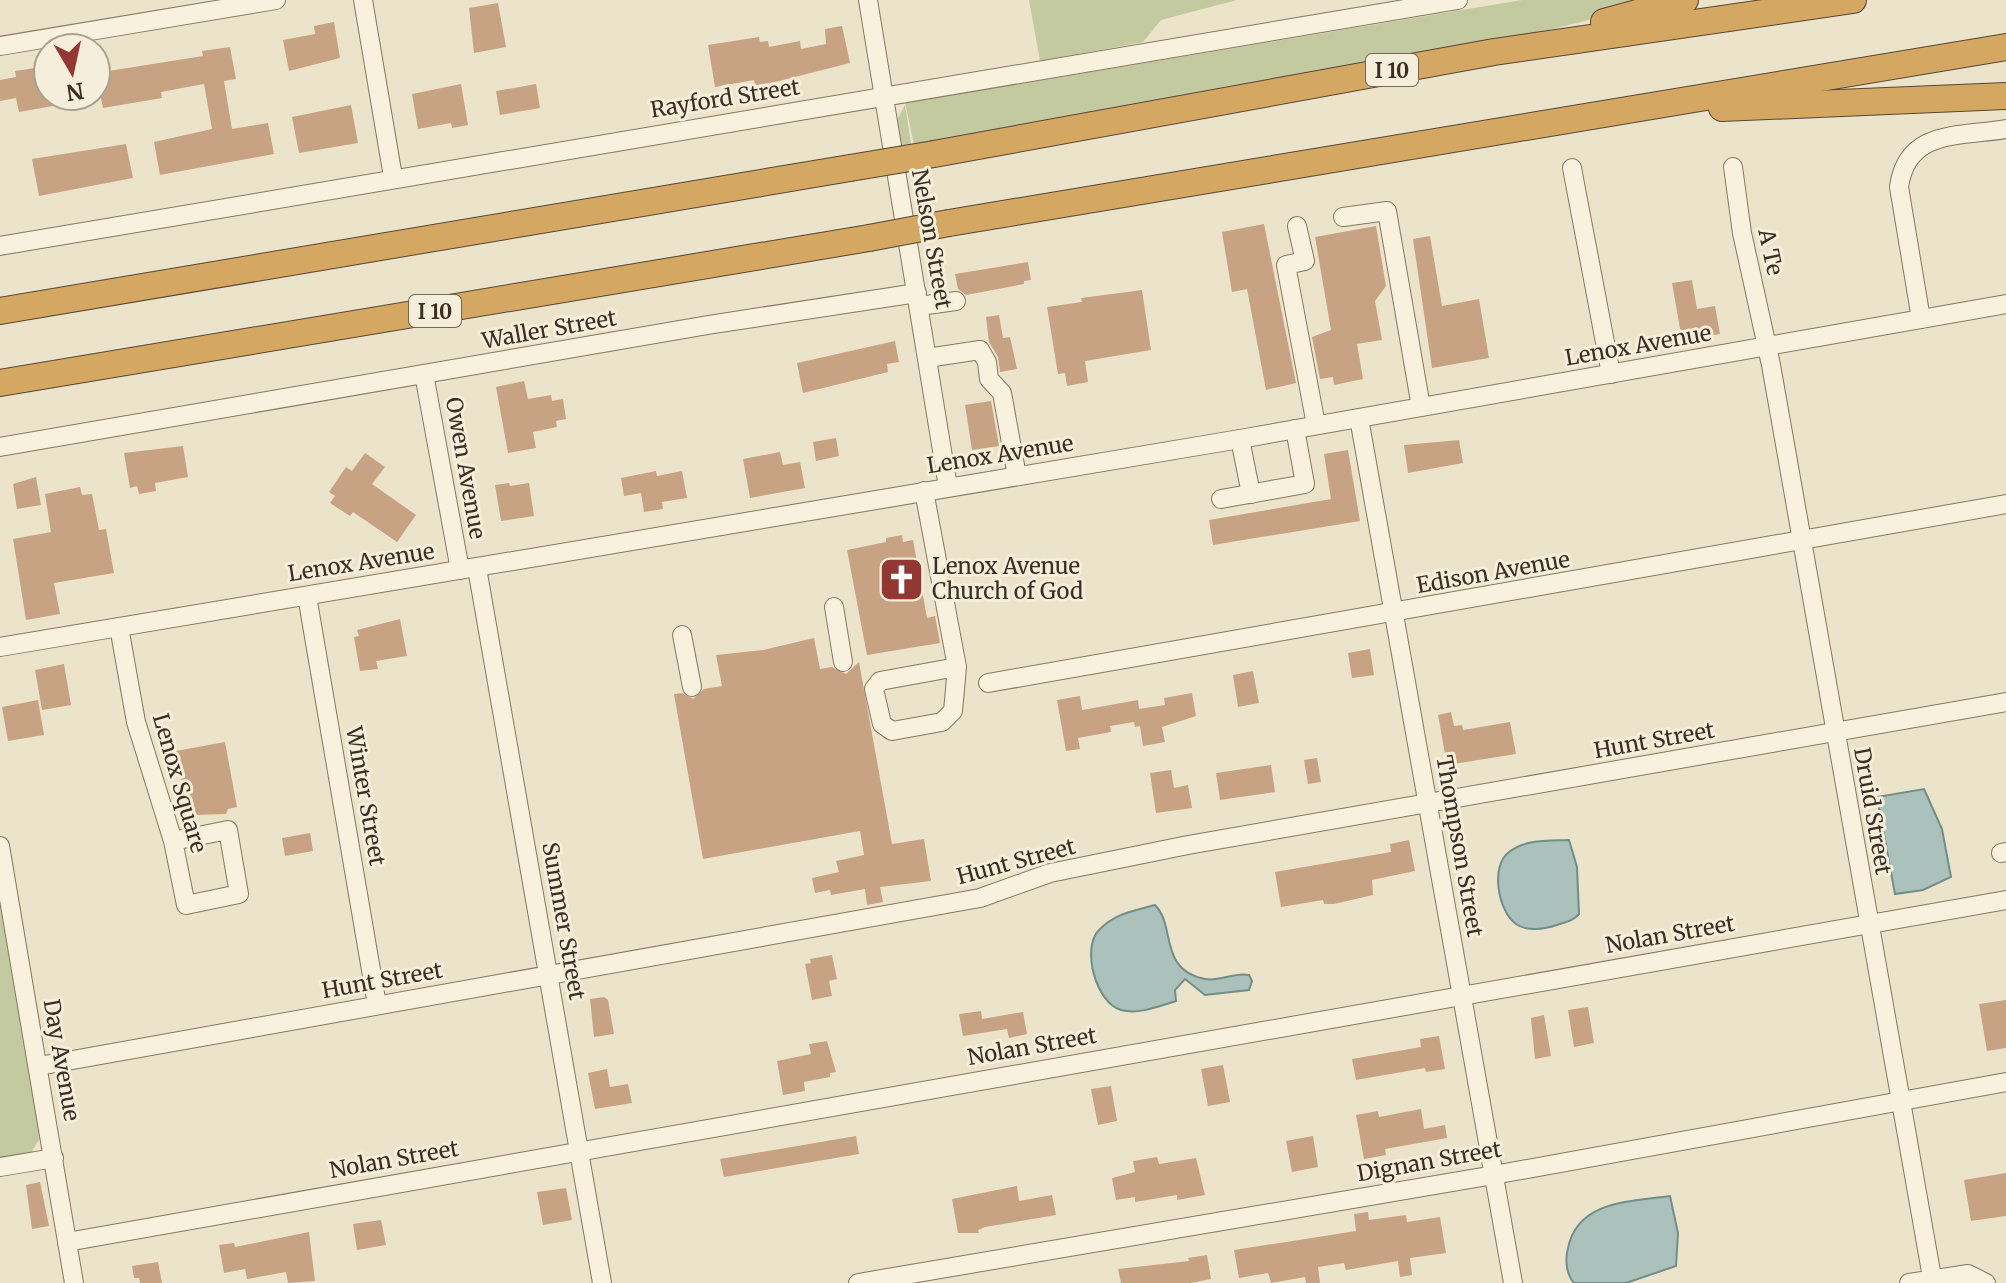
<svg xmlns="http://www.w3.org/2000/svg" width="2006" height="1283" font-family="Merriweather,serif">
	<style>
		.green { fill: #c3ca9f }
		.water { fill: #abc1bc; stroke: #718f89; stroke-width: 2 }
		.building { fill: #c8a383 }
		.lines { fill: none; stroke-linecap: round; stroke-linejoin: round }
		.minor-casing { stroke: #887760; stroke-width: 20 }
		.highway-casing { stroke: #574533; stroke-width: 28 }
		.minor { stroke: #f7f1dd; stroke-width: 18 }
		.highway { stroke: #d4a862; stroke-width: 26 }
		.highway-bridge-casing { stroke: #574533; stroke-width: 28; stroke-linecap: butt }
		.highway-bridge { stroke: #d4a862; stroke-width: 26 }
		.labels { text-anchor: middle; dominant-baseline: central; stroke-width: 6; stroke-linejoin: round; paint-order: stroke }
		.shield { fill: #f4eeda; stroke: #726859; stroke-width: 2 }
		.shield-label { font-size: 20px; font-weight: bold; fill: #3a2f22 }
		.street-label { font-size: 22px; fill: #3a2f22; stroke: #f4eeda }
		.poi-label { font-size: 22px; fill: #3a2f22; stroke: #f4eeda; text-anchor: start }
	</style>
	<rect width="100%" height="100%" fill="#ece4ca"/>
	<g class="green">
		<polygon points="1029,0 1237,0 1161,20 1143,42 1040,61"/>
		<polygon points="1522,0 1668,0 1473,49 1155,100 915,149 905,103"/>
		<polygon points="905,105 912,149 901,151 897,120"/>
		<polygon points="0,893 40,1122 40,1138 29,1156 0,1161"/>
	</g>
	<g class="water">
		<polygon points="1924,789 1942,829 1951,877 1923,890 1895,894 1877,797"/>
		<path d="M 1569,840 L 1577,867 L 1579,914 C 1573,921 1566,922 1557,925 C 1545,929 1527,932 1516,924 C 1498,911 1490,866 1509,852 C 1525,839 1549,841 1569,840 Z"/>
		<path d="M 1155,905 C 1176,925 1158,970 1205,979 C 1219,982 1234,972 1249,975 L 1252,981 L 1249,990 L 1205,995 L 1185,979 L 1175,990 L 1176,1001 C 1160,1006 1138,1015 1121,1010 C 1096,1003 1081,948 1099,930 C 1115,913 1134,911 1155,905 Z"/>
		<path d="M 1670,1196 L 1678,1233 L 1676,1266 L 1626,1283 L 1574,1283 C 1566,1274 1565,1259 1568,1248 C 1578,1200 1630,1202 1670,1196 Z"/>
	</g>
	<g class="building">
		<polygon points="498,3 506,47 474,53 469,8"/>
		<polygon points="334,22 340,58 289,71 283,40 315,34 314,26"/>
		<polygon points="842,26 850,63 775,82 755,85 754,80 715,87 708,45 759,37 760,42 768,41 769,47 800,41 801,49 826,44 825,29"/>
		<polygon points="230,47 236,79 224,81 232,129 268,123 274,154 160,175 154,142 212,129 204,84 161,92 162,98 103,108 96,73 203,56 202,51"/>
		<polygon points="35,68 43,96 69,96 70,103 19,112 16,98 0,101 0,80 16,77 15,71"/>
		<polygon points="461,84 468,125 452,128 451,123 418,129 412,94"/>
		<polygon points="536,84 540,108 500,115 496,91"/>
		<polygon points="351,105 358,143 299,153 292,117"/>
		<polygon points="126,144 133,178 39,196 32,159"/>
		<polygon points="1264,224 1296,383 1266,390 1247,289 1232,292 1222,232"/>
		<polygon points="1376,226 1386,286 1375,301 1382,340 1357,344 1363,379 1334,385 1333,377 1320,379 1312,337 1331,330 1315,237"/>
		<polygon points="1430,236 1442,306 1479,299 1489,358 1432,368 1413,239"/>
		<polygon points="1028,262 1031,280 1024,281 1024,284 966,295 958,289 955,274"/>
		<polygon points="1692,280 1697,309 1715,306 1720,334 1682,340 1672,283"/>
		<polygon points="1142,290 1151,350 1085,361 1088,382 1067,386 1065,373 1058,374 1047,307 1082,302 1081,298"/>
		<polygon points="999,315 1003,338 1010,337 1017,369 1000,372 998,357 989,342 986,317"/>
		<polygon points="895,341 899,362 887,364 888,372 803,393 797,363"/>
		<polygon points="524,381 528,399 551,395 552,401 563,399 566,419 556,421 557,427 533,432 536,448 508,453 496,387"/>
		<polygon points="991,401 999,446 972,450 965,405"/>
		<polygon points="836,438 839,456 816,461 813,442"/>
		<polygon points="1459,440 1463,463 1408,473 1404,445"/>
		<polygon points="183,446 188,477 155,483 156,491 139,494 137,486 130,488 124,453"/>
		<polygon points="1348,450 1360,521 1213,545 1209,520 1331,499 1324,454"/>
		<polygon points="780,452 783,465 800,462 805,488 750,498 743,459"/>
		<polygon points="365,453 385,467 372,484 416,515 397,542 353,512 350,516 330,503 335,496 329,492 346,467 352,471"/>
		<polygon points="656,471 657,476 682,471 687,498 662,502 663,509 644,512 641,493 624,496 621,478"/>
		<polygon points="36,477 41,505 17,509 13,484"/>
		<polygon points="509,483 510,486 529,483 534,516 501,521 495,485"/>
		<polygon points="80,487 82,495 92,494 99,530 106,529 114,573 54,583 60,614 26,620 13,539 51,532 45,494"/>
		<polygon points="902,535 903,542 913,540 927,618 935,616 940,643 867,655 847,550 886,542 886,538"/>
		<polygon points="400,619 407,656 376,661 378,669 360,671 354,637 359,636 357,630"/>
		<polygon points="814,638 820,669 832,667 846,674 859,662 892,844 924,839 931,881 880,887 883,902 867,905 865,889 831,895 830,890 815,893 812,878 839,872 836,861 864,855 860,831 703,859 674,694 682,693 693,699 704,689 722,686 716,655 763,650"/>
		<polygon points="1370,649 1374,675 1352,678 1348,653"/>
		<polygon points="64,664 71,705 42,710 35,670"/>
		<polygon points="1253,671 1259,703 1238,707 1233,675"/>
		<polygon points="1192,693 1196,716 1162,727 1165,742 1143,746 1140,726 1135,727 1134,722 1110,726 1111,732 1078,738 1080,749 1066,751 1057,700 1080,696 1082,710 1138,700 1139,709 1165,705 1164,698"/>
		<polygon points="38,700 44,735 8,741 2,707"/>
		<polygon points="1451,712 1454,726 1462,725 1463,730 1510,722 1516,754 1447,765 1438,715"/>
		<polygon points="225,742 237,807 228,809 226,814 193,815 187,782 182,783 176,751"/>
		<polygon points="1317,758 1321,782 1308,784 1304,760"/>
		<polygon points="1271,765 1275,792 1220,800 1216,773"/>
		<polygon points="1171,770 1174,788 1188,785 1192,808 1156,813 1150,773"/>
		<polygon points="310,833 313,851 285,856 282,838"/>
		<polygon points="1409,840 1415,871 1372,880 1373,895 1334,904 1324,904 1323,900 1281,907 1275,872 1391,852 1390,844"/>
		<polygon points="832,955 837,979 829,981 832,996 812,1000 805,964 811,963 810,959"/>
		<polygon points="604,997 608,1000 614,1034 594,1037 590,999"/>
		<polygon points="2006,1000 2006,1048 1987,1051 1979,1004"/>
		<polygon points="1588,1007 1594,1043 1574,1047 1568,1010"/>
		<polygon points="981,1011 982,1019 1023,1012 1027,1034 1009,1038 1007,1029 963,1036 959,1014"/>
		<polygon points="1544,1015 1551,1056 1535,1059 1531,1018"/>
		<polygon points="1439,1036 1445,1069 1426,1072 1425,1068 1356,1080 1352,1059 1421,1047 1420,1039"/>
		<polygon points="827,1041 836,1072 830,1073 830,1077 804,1082 805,1091 783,1095 777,1061 811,1054 809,1044"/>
		<polygon points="1223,1065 1230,1102 1208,1106 1201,1069"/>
		<polygon points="607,1069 610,1087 628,1084 632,1103 595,1109 588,1073"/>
		<polygon points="1111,1086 1117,1121 1098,1125 1091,1089"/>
		<polygon points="1421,1109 1424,1129 1445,1125 1447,1138 1385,1149 1386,1155 1364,1159 1356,1115 1378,1111 1379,1117"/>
		<polygon points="856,1136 859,1154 724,1177 720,1159"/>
		<polygon points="1313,1136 1318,1167 1292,1172 1286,1141"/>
		<polygon points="1157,1157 1159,1164 1196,1158 1205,1195 1177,1200 1177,1195 1135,1202 1135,1197 1116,1200 1112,1178 1135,1172 1133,1161"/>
		<polygon points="2006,1173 2006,1216 1971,1221 1964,1180"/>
		<polygon points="40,1182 49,1226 32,1229 26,1185"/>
		<polygon points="1017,1186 1019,1201 1052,1195 1056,1215 985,1227 978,1230 979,1233 958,1233 952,1199"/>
		<polygon points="566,1188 572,1220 543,1225 537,1192"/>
		<polygon points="1368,1212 1369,1220 1406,1215 1407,1222 1440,1217 1446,1253 1410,1258 1412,1275 1400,1277 1398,1261 1346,1270 1344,1263 1318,1267 1320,1283 1306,1283 1305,1277 1271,1283 1268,1273 1239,1278 1234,1250 1356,1231 1354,1214"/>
		<polygon points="381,1220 386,1245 357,1250 353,1224"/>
		<polygon points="309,1232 315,1281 288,1283 286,1272 247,1279 245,1269 224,1273 219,1245 234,1243 235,1247"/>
		<polygon points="1207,1255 1211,1279 1191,1283 1121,1283 1118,1269 1189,1261 1188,1258"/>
		<polygon points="158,1262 162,1283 140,1283 139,1278 134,1278 132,1266"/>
	</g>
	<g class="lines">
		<defs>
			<g id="minor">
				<polyline points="363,0 393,177"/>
				<polyline points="868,0 948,487"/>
				<polyline points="0,46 276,0"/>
				<polyline points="1733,167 1742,233 1771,365 1933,1283"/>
				<polyline points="1572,168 1611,374"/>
				<polyline points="1343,217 1387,211 1421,407"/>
				<polyline points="1297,226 1305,261 1286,265 1316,425"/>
				<polyline points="0,246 1458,0"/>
				<polyline points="919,306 956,301"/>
				<path d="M 1921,319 L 1899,187 C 1907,129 1959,137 2006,129"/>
				<polyline points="927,358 980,350 987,362 989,379 1002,393 1017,476"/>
				<polyline points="424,374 460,570"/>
				<polyline points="1359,418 1513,1283"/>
				<polyline points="1240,439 1251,494"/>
				<polyline points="0,447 708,325 917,293"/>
				<polyline points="924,491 957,667 953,711 942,722 892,731 882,724 874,689 880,681 957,667"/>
				<polyline points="1221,499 1305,484 1295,429"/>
				<polyline points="477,568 602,1283"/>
				<polyline points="307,596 377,1005"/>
				<polyline points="834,607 843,662"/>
				<polyline points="119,627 136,722 173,841 186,905 239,894 228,830 173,841"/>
				<polyline points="682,635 692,687"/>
				<polyline points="0,647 1240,439 2006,304"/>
				<polyline points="988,683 2006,504"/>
				<polyline points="0,846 74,1283"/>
				<polyline points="2001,853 2006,852"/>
				<polyline points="39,1066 980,898 1050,873 1188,845 2006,702"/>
				<polyline points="0,1167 54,1158"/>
				<polyline points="67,1242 2006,900"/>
				<polyline points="858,1283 1494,1175 2006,1082"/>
				<polyline points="1909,1283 1968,1274 1986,1283"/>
			</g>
			<g id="highway">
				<polyline points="1604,22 1685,0"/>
				<polyline points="1722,108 2006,96"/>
				<polyline points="934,154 1494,52 1853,0"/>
				<polyline points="949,223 2006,47"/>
				<polyline points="0,311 850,168"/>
				<polyline points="0,383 869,238"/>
			</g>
		</defs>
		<use href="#minor" class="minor-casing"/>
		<use href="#highway" class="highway-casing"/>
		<use href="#minor" class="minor"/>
		<use href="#highway" class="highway"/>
		<defs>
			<g id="highway-bridge">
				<polyline points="850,168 934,154"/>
				<polyline points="869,238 949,223"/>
			</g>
		</defs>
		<use href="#highway-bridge" class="highway-bridge-casing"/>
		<use href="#highway-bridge" class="highway-bridge"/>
	</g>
	<defs>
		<symbol id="church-square" viewBox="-11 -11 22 22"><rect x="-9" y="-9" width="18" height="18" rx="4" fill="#933733" stroke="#f4eeda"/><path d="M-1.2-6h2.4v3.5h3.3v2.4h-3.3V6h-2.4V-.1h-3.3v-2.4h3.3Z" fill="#fff"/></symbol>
	</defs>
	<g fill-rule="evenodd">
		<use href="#church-square" x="876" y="554" width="51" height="51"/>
	</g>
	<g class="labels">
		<g class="shield">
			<rect x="1366" y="54" width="52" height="32" rx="6"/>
			<rect x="409" y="295" width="52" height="32" rx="6"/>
		</g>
		<g class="shield-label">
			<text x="1392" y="70">I 10</text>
			<text x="435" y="311">I 10</text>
		</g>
		<g class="street-label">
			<text transform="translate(725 98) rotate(-9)">Rayford Street</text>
			<text transform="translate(932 239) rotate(80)">Nelson Street</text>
			<text transform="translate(1771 252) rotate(78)">A Te</text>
			<text transform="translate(549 329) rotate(-10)">Waller Street</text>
			<text transform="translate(1638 345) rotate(-10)">Lenox Avenue</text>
			<text transform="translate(1000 454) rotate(-9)">Lenox Avenue</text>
			<text transform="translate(466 468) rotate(80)">Owen Avenue</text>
			<text transform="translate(361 562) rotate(-9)">Lenox Avenue</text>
			<text transform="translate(1493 572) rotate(-10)">Edison Avenue</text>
			<text transform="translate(1654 740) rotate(-10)">Hunt Street</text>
			<text transform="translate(180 783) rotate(74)">Lenox Square</text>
			<text transform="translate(366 796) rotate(80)">Winter Street</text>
			<text transform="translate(1873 811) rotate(80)">Druid Street</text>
			<text transform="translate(1460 846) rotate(80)">Thompson Street</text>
			<text transform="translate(1016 861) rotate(-15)">Hunt Street</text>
			<text transform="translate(564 921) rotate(80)">Summer Street</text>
			<text transform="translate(1670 934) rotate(-10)">Nolan Street</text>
			<text transform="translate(382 980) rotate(-10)">Hunt Street</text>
			<text transform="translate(1032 1046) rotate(-10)">Nolan Street</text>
			<text transform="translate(62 1060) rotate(80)">Day Avenue</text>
			<text transform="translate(394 1159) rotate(-10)">Nolan Street</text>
			<text transform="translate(1429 1161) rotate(-10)">Dignan Street</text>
		</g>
		<g class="poi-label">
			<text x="932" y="566">Lenox Avenue<tspan x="932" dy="25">Church of God</tspan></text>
		</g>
	</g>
	<g transform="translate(72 72) rotate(171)"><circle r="38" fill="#f4eeda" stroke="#aaa290" stroke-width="2"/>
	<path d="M0-6L14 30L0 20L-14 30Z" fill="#933733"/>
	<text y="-12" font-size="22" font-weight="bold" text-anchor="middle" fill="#3a2f22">N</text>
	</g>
</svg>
